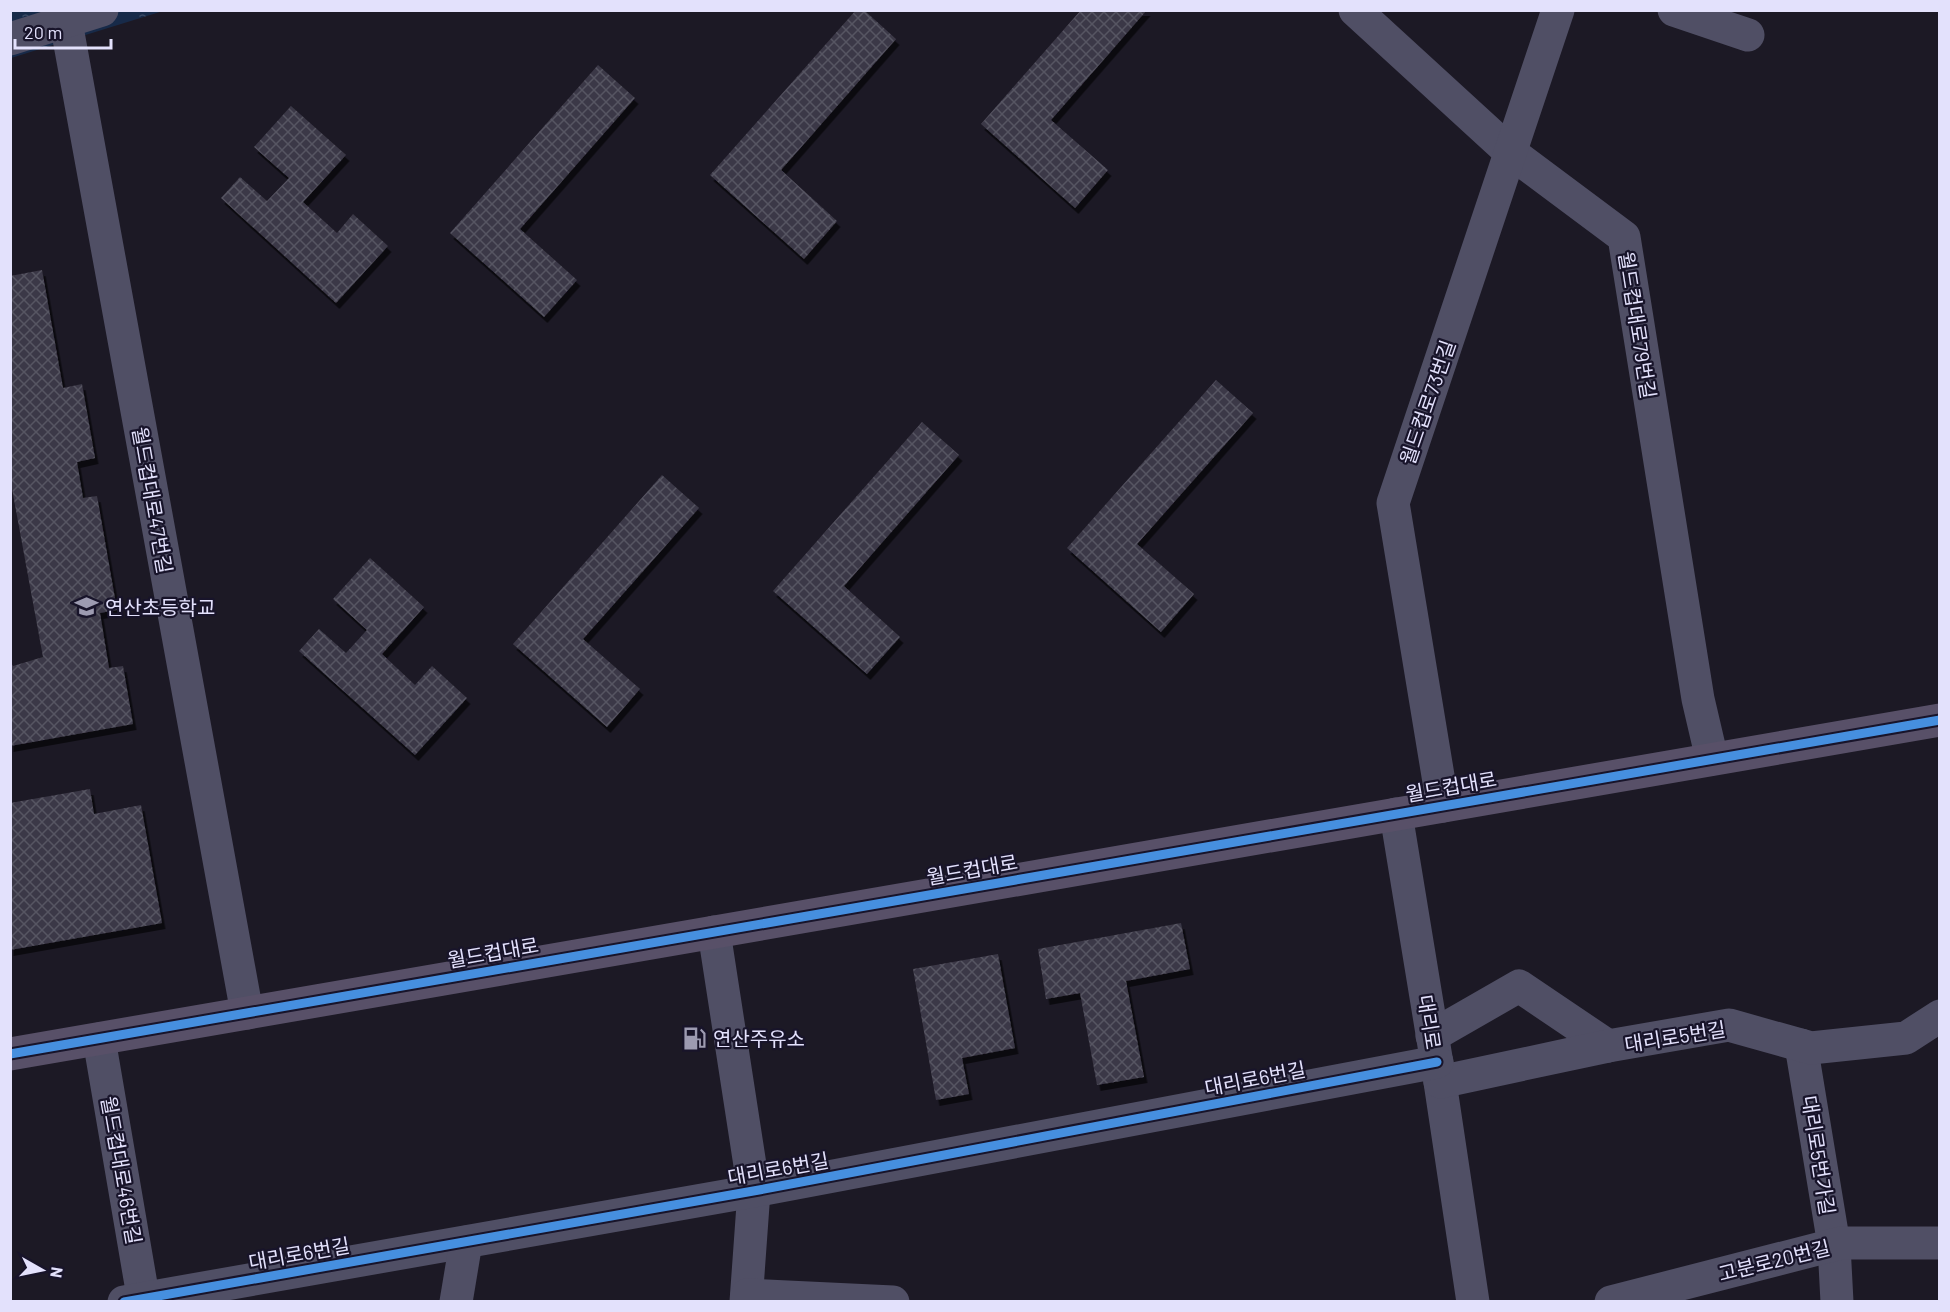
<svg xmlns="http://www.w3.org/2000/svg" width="1950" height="1312" font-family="Barlow,'Noto Sans KR',sans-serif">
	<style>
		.water { fill: url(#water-ripples) }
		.building { fill: url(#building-cross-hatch); filter: url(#shadow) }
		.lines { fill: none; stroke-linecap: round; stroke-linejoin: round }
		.minor { stroke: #504f65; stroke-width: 33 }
		.major { stroke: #585068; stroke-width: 33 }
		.cycleway-casing { stroke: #18142a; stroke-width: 13 }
		.cycleway { stroke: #468fdf; stroke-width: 9 }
		.labels { text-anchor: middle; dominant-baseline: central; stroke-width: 4.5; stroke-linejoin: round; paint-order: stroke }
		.street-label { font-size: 20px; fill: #e3e1fc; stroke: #18142a }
		.poi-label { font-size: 20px; fill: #e3e1fc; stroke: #18142a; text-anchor: start }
	</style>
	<defs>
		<pattern id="water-ripples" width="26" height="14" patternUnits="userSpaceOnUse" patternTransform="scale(1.5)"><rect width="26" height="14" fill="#172a49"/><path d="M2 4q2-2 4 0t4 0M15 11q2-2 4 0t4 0" fill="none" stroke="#394964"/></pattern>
		<pattern id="building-cross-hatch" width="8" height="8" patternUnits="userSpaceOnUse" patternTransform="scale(1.5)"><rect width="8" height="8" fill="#3b3846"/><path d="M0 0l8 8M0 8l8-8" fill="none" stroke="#575462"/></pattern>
		<filter id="shadow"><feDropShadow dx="3.5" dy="6" stdDeviation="0" flood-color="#0009"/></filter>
	</defs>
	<rect width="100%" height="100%" fill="#1c1925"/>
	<polygon class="water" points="16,10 163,11 11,58 11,12"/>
	<g class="building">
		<polygon points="856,10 864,10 896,39 781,170 837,221 804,259 710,175"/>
		<polygon points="1081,10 1147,10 1051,120 1108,170 1075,208 981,124"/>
		<polygon points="598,65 635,98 520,229 577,280 544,317 450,233"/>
		<polygon points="291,106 346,155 303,202 337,233 353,214 388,246 336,303 221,198 240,177 267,201 289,178 254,147"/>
		<polygon points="42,270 63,388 82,384 95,458 77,462 83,498 97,496 117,610 100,613 109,668 123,666 133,724 10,746 10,661 13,666 43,657 10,478 10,276"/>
		<polygon points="1216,380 1253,413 1137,544 1194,594 1161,632 1067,548"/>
		<polygon points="922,422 959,455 844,586 900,637 867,674 773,591"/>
		<polygon points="662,475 699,508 583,639 640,689 607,727 513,644"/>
		<polygon points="370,558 424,607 382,654 415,685 432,666 467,698 415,755 299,651 319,629 346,653 367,630 333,599"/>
		<polygon points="90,789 94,814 141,805 162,923 10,950 10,803"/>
		<polygon points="1181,923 1190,969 1126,981 1144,1077 1097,1085 1080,993 1046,999 1038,949"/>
		<polygon points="998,954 1015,1048 962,1058 969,1094 936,1100 913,969"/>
	</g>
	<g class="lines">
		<g class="minor">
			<polyline points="70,10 66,22 247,1013"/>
			<polyline points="1355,10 1510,152 1624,237 1698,699 1712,759"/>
			<polyline points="1674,10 1748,35"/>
			<polyline points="10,39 102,10"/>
			<polyline points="1443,806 1393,503 1558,10"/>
			<polyline points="1396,814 1440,1082 1473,1302"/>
			<polyline points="714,932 754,1191 746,1302"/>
			<polyline points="1432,1036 1519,986 1608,1046"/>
			<polyline points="99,1039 144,1302"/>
			<polyline points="1801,1045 1834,1245 1837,1302"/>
			<polyline points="1440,1082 1608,1046 1729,1025 1811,1048 1906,1038 1940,1016"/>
			<polyline points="747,1295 893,1302"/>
			<polyline points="124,1302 759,1190 1437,1062"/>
			<polyline points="456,1302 466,1242"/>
			<polyline points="1611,1302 1841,1243 1940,1243"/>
		</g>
		<polyline class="major" points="10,1054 1940,720"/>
		<defs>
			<g id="cycleway">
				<polyline points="10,1054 1940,720"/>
				<polyline points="124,1302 759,1190 1437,1062"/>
			</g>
		</defs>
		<use href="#cycleway" class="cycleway-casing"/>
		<use href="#cycleway" class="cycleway"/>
	</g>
	<defs>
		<symbol id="school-bare" viewBox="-9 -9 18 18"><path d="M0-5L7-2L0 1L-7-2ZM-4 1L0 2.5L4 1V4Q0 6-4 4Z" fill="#9d9bb1" stroke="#18142a" stroke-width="2.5" paint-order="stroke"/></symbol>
		<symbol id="fuel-bare" viewBox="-9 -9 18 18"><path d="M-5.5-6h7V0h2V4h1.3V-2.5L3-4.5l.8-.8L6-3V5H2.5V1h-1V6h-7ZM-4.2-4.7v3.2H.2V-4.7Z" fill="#9d9bb1" stroke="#18142a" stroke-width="2.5" paint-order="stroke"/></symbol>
	</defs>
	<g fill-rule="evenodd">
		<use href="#school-bare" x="70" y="590" width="33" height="33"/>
		<use href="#fuel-bare" x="678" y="1022" width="33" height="33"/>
	</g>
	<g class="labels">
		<g class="street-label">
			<text transform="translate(1638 325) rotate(81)">월드컵대로79번길</text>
			<text transform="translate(1427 402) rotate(-71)">월드컵로73번길</text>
			<text transform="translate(153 500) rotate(80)">월드컵대로47번길</text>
			<text transform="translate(1451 786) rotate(-10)">월드컵대로</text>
			<text transform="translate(972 869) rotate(-10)">월드컵대로</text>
			<text transform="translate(493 952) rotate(-10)">월드컵대로</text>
			<text transform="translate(1430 1022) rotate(81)">대리로</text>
			<text transform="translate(1675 1036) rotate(-9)">대리로5번길</text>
			<text transform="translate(1255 1078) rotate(-11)">대리로6번길</text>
			<text transform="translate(1819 1155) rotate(81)">대리로5번가길</text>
			<text transform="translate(778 1168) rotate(-10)">대리로6번길</text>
			<text transform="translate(122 1170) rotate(80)">월드컵대로46번길</text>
			<text transform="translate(299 1253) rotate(-10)">대리로6번길</text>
			<text transform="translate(1774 1260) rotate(-14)">고분로20번길</text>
		</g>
		<g class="poi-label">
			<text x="105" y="607">연산초등학교</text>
			<text x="713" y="1038">연산주유소</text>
		</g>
	</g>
	<rect width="1950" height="1312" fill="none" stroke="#e3e1fc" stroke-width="24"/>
	<g transform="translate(42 1270) rotate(99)" stroke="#18142a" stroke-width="4.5" paint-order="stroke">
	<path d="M0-4.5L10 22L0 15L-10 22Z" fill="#e3e1fc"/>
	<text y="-9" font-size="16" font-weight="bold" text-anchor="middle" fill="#e3e1fc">N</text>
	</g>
	<path d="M15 39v9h96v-9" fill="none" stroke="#e3e1fc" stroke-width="3"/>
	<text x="24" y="39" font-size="18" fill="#e3e1fc" stroke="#18142a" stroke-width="4.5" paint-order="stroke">20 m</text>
</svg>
